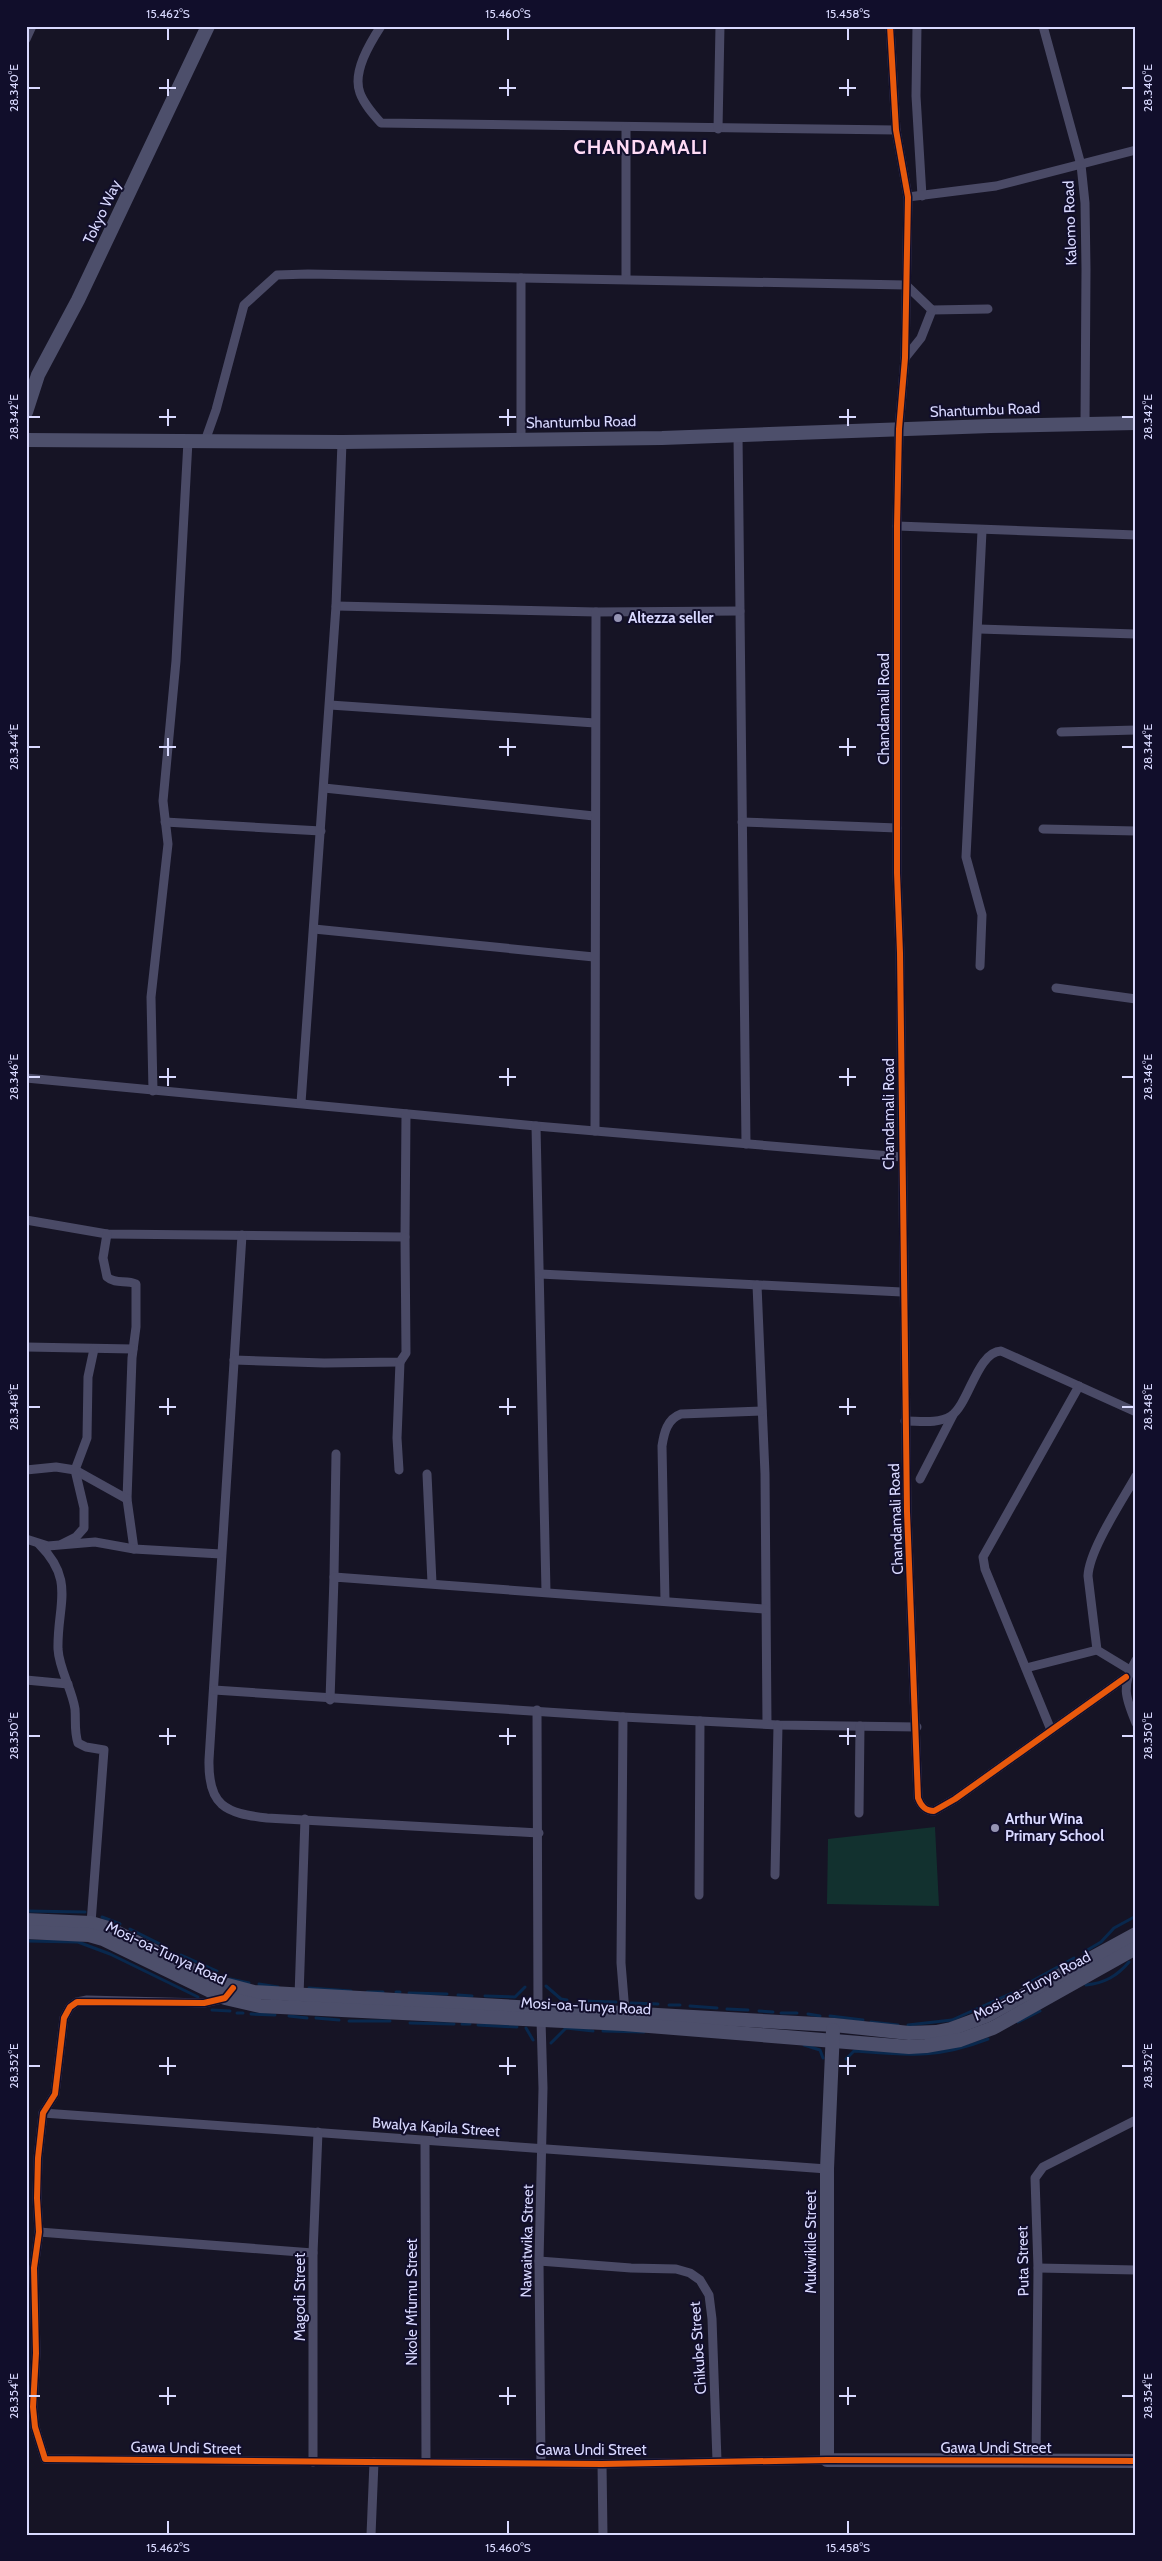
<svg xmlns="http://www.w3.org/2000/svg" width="1162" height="2561" font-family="Cabin,sans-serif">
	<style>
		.green { fill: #12312f }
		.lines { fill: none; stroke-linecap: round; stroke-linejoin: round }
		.stream { stroke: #09284d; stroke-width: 3 }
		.street { stroke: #4a4a66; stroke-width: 9 }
		.secondary { stroke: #4d4f6b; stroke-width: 14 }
		.cycleway-casing { stroke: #110e2b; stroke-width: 9 }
		.cycleway { stroke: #e8590c; stroke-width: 6 }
		.ticks { fill: none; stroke: #d9d9ff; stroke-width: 2 }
		.poi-dot { fill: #9594b3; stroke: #110e2b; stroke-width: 2 }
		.labels { text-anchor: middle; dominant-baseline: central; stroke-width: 4; stroke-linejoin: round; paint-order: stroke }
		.street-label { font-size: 15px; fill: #d9d9ff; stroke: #110e2b }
		.poi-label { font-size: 15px; font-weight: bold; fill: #d9d9ff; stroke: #110e2b; text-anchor: start }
		.district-label { font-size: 20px; font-weight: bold; letter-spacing: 1px; fill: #ffdbf5; stroke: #110e2b }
		.neatline { fill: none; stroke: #d9d9ff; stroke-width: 2 }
		.ticks-label { font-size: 12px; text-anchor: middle; fill: #d9d9ff }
	</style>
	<rect width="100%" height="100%" fill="#161425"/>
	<polygon class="green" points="935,1827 939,1906 827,1904 828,1839"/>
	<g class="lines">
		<g class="stream">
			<polyline points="26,1911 85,1912"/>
			<polyline points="102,1917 120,1924"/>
			<polyline points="130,1929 168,1948"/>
			<polyline points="26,1941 78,1942 110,1954 198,1997"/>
			<polyline points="1084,1952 1101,1942 1114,1928 1136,1916"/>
			<polyline points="181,1955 217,1971"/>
			<polyline points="230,1979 249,1983"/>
			<polyline points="259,1984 278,1987"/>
			<path d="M 1086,1985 C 1105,1983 1117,1976 1129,1962"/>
			<polyline points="546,1986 561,1999 567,2000"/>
			<polyline points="1023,1986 1074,1958"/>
			<polyline points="309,1988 351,1991"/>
			<polyline points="367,1992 383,1992"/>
			<polyline points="396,1992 400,1992"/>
			<polyline points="409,1993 447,1994"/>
			<polyline points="458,1995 472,1996"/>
			<polyline points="485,1996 515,1997 525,1987"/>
			<polyline points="579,2001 616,2002"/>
			<polyline points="631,2003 658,2004"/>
			<polyline points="669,2005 680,2005"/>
			<polyline points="690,2006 717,2008"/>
			<polyline points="727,2009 748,2010"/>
			<polyline points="212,2010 230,2011"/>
			<polyline points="759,2011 773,2012"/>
			<polyline points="237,2013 243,2013"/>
			<polyline points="781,2013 797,2013"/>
			<polyline points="251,2014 275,2015"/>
			<polyline points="808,2014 820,2016"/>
			<polyline points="289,2016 307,2018"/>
			<polyline points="830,2016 863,2020"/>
			<polyline points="316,2018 339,2020"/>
			<polyline points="349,2021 390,2021"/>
			<polyline points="871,2022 898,2025"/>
			<polyline points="1018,2022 1040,2011"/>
			<polyline points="410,2023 454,2024"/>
			<polyline points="462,2024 470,2024"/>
			<polyline points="478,2025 517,2027"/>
			<polyline points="908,2025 952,2020 1012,1993"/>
			<polyline points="526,2028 533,2040"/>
			<polyline points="603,2031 644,2032"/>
			<polyline points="551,2043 566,2028 593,2031"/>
			<polyline points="804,2045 820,2050 823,2058"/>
			<path d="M 846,2059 L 854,2051 C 908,2055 936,2059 988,2039"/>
		</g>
		<g class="street">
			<path d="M 381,26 C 370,43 352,72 360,93 C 364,104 373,114 381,123 L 896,130"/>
			<path d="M 890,26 L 896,130 L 908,197 L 905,358 L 899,429 L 897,526 L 897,873 L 900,953 L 907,1512 L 918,1798 C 921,1806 925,1811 934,1811 L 955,1799 L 1126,1677"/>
			<polyline points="917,26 916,96 922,196"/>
			<polyline points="1043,26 1081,165 1085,203 1086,269 1085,423"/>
			<polyline points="26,39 32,26"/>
			<polyline points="626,127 626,279"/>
			<polyline points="718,129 720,26"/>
			<polyline points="908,197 996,186 1136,150"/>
			<polyline points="932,310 988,309"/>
			<polyline points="905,358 921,338 932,310"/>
			<polyline points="738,435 746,1144"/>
			<polyline points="521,439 521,278"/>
			<polyline points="205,441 216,410 244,305 277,275 308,274 906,285 932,310"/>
			<polyline points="897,526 1136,535"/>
			<polyline points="336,606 596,612 740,611"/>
			<polyline points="979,629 1136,634"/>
			<polyline points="330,705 595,723"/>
			<polyline points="1061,732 1136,730"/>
			<polyline points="324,788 594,816"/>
			<polyline points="165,822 321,831"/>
			<polyline points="742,822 897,828"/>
			<polyline points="1043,829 1136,831"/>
			<polyline points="314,929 594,957"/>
			<polyline points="980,966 982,915 966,857 982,531"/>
			<polyline points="1056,988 1136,999"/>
			<polyline points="26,1078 536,1126 902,1157"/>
			<polyline points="153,1091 151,997 168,844 163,801 176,661 188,441"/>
			<polyline points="301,1103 336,606 342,442"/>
			<polyline points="536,1126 546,1592"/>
			<polyline points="595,1131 596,612"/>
			<polyline points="26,1220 107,1234 405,1237 406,1114"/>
			<path d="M 107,1234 L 103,1258 L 107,1277 C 116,1285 126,1279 136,1284 L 136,1327 L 132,1358 L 127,1499 L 134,1549"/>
			<path d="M 242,1235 L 209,1760 C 208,1806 225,1813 267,1818 L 539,1833"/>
			<polyline points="540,1274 902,1292"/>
			<polyline points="757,1285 765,1474 767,1724"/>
			<polyline points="26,1347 133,1349"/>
			<polyline points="234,1360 324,1363 400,1362 406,1353 405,1237"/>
			<path d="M 905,1421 C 920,1421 938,1424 951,1416 C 969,1404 977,1352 1001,1351 L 1136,1412"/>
			<polyline points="26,1470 56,1467 75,1470 127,1499"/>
			<polyline points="399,1470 397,1438 400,1362"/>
			<polyline points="427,1474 432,1583"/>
			<polyline points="920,1479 953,1415"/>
			<polyline points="26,1539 48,1546 95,1542 134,1549 221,1554"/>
			<path d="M 39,1544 C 76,1581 57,1604 58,1649 C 59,1669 72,1689 75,1709 C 76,1721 74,1731 78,1743 L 86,1747 L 104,1750 L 91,1923"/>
			<polyline points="62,1544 76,1537 84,1528 84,1508 75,1470 87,1438 88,1377 94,1349"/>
			<polyline points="334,1577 336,1454"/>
			<path d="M 665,1601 L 662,1446 C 664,1433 667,1419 681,1414 L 762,1411"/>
			<path d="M 1136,1660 C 1121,1685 1125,1697 1136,1723"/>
			<polyline points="1026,1668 1097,1650"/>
			<path d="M 1130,1670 L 1097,1650 L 1088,1576 C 1089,1550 1122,1501 1136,1476"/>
			<polyline points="26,1680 68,1684"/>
			<polyline points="214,1690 623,1717 778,1725 917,1727"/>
			<polyline points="330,1700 334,1577 765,1609"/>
			<polyline points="537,1710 538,2007 541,2020 543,2088 539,2261 541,2463"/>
			<polyline points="623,1717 621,1963 625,2012"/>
			<polyline points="1051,1730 985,1569 983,1557 1079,1386"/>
			<polyline points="859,1813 860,1726"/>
			<polyline points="775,1875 778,1725"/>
			<polyline points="699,1895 700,1721"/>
			<polyline points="299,1996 305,1819"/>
			<polyline points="226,1998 204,2003 87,2000 77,2002 70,2007 64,2018 55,2094 43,2113 38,2158 37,2198 39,2232 34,2268 36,2353 33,2407 35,2427 45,2459 602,2464 827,2460"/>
			<polyline points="43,2113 827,2169"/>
			<polyline points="425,2141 426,2462"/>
			<polyline points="39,2232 313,2253"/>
			<polyline points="539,2261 631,2268 676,2269 690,2273 700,2280 709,2295 712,2319 717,2461"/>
			<polyline points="1038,2268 1136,2270"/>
			<polyline points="1036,2460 1038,2268 1035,2178 1043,2167 1136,2120"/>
			<polyline points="313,2462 313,2253 318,2132"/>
			<polyline points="602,2464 603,2535"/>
			<polyline points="371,2535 374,2462"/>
		</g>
		<g class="secondary">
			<polyline points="26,412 38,375 78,300 208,26"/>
			<polyline points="26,440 342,442 662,438 990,426 1136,423"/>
			<polyline points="26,1920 91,1923 108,1928 216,1982 254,1992 834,2025 909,2033 936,2032 951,2029 986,2016 1136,1934"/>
			<polyline points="26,1932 89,1935 103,1939 225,1998 260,2006 624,2024 909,2047 926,2046 960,2040 993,2028 1136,1948"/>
			<polyline points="833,2030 827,2169 827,2460 1136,2461"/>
		</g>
		<defs>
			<g id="cycleway">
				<path d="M 890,26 L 896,130 L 908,197 L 905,358 L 899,429 L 897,526 L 897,873 L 900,953 L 907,1512 L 918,1798 C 921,1806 925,1811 934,1811 L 955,1799 L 1126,1677"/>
				<polyline points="233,1988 225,1998 204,2003 77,2002 70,2007 64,2018 55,2094 43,2113 38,2158 37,2198 39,2232 34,2268 36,2353 33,2407 35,2427 45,2459 602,2464 827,2460 1136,2461"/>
			</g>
		</defs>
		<use href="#cycleway" class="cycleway-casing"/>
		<use href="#cycleway" class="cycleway"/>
	</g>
	<path class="ticks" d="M 168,28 L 168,40M 508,28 L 508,40M 848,28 L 848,40M 168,79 L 168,96M 508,79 L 508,96M 848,79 L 848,96M 28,88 L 40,88M 159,88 L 176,88M 499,88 L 516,88M 839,88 L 856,88M 1122,88 L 1134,88M 168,409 L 168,426M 508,409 L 508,426M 848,409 L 848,426M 28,417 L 40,417M 159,417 L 176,417M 499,417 L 516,417M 839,417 L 856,417M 1122,417 L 1134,417M 168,738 L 168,756M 508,738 L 508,756M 848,738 L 848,756M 28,747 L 40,747M 159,747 L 176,747M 499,747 L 516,747M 839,747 L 856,747M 1122,747 L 1134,747M 168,1068 L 168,1086M 508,1068 L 508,1086M 848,1068 L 848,1086M 28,1077 L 40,1077M 159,1077 L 176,1077M 499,1077 L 516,1077M 839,1077 L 856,1077M 1122,1077 L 1134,1077M 168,1398 L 168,1415M 508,1398 L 508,1415M 848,1398 L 848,1415M 28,1407 L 40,1407M 159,1407 L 176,1407M 499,1407 L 516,1407M 839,1407 L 856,1407M 1122,1407 L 1134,1407M 168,1728 L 168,1745M 508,1728 L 508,1745M 848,1728 L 848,1745M 28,1736 L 40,1736M 159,1736 L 176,1736M 499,1736 L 516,1736M 839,1736 L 856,1736M 1122,1736 L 1134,1736M 168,2057 L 168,2075M 508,2057 L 508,2075M 848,2057 L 848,2075M 28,2066 L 40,2066M 159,2066 L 176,2066M 499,2066 L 516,2066M 839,2066 L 856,2066M 1122,2066 L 1134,2066M 168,2387 L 168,2405M 508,2387 L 508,2405M 848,2387 L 848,2405M 28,2396 L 40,2396M 159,2396 L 176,2396M 499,2396 L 516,2396M 839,2396 L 856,2396M 1122,2396 L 1134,2396M 168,2521 L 168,2534M 508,2521 L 508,2534M 848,2521 L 848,2534"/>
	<g class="poi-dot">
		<circle cx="618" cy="618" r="5"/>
		<circle cx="995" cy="1828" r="5"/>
	</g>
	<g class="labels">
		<g class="street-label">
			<text transform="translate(102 212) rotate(-65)">Tokyo Way</text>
			<text transform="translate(1070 223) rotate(-92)">Kalomo Road</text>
			<text transform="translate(985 410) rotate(-2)">Shantumbu Road</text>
			<text transform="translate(581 422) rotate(-1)">Shantumbu Road</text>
			<text transform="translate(884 709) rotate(-90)">Chandamali Road</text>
			<text transform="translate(889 1114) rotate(-90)">Chandamali Road</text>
			<text transform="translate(896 1519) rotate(-92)">Chandamali Road</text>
			<text transform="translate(166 1953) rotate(25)">Mosi-oa-Tunya Road</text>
			<text transform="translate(1032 1986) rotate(-28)">Mosi-oa-Tunya Road</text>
			<text transform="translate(586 2006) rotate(3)">Mosi-oa-Tunya Road</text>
			<text transform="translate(436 2127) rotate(4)">Bwalya Kapila Street</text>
			<text transform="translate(527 2241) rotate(-89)">Nawaitwika Street</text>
			<text transform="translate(811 2242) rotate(-90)">Mukwikile Street</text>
			<text transform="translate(1023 2261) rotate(-91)">Puta Street</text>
			<text transform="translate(300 2297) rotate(-90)">Magodi Street</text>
			<text transform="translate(412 2302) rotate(-90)">Nkole Mfumu Street</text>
			<text transform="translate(698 2348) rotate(-94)">Chikube Street</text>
			<text transform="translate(186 2448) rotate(1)">Gawa Undi Street</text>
			<text x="996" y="2448">Gawa Undi Street</text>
			<text x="591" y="2450">Gawa Undi Street</text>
		</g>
		<g class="poi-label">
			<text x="628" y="618">Altezza seller</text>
			<text x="1005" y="1819">Arthur Wina<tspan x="1005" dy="17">Primary School</tspan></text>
		</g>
		<g class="district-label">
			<text x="641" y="147">CHANDAMALI</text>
		</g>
	</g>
	<rect width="1162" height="2561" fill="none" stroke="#110e2b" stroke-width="55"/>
	<rect x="28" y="28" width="1106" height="2506" class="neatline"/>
	<g class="ticks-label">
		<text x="168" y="18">15.462°S</text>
		<text x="508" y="18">15.460°S</text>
		<text x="848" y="18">15.458°S</text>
		<text transform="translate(1148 88) rotate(-90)" y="4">28.340°E</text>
		<text transform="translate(14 88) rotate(-90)" y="4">28.340°E</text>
		<text transform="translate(1148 417) rotate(-90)" y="4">28.342°E</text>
		<text transform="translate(14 417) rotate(-90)" y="4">28.342°E</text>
		<text transform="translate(1148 747) rotate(-90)" y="4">28.344°E</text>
		<text transform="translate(14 747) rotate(-90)" y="4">28.344°E</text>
		<text transform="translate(1148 1077) rotate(-90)" y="4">28.346°E</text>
		<text transform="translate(14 1077) rotate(-90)" y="4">28.346°E</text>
		<text transform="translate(14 1407) rotate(-90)" y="4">28.348°E</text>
		<text transform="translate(1148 1407) rotate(-90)" y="4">28.348°E</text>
		<text transform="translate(1148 1736) rotate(-90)" y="4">28.350°E</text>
		<text transform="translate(14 1736) rotate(-90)" y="4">28.350°E</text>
		<text transform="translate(14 2066) rotate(-90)" y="4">28.352°E</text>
		<text transform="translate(1148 2066) rotate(-90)" y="4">28.352°E</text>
		<text transform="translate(14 2396) rotate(-90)" y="4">28.354°E</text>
		<text transform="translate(1148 2396) rotate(-90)" y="4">28.354°E</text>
		<text x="168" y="2552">15.462°S</text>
		<text x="508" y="2552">15.460°S</text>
		<text x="848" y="2552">15.458°S</text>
	</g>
</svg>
